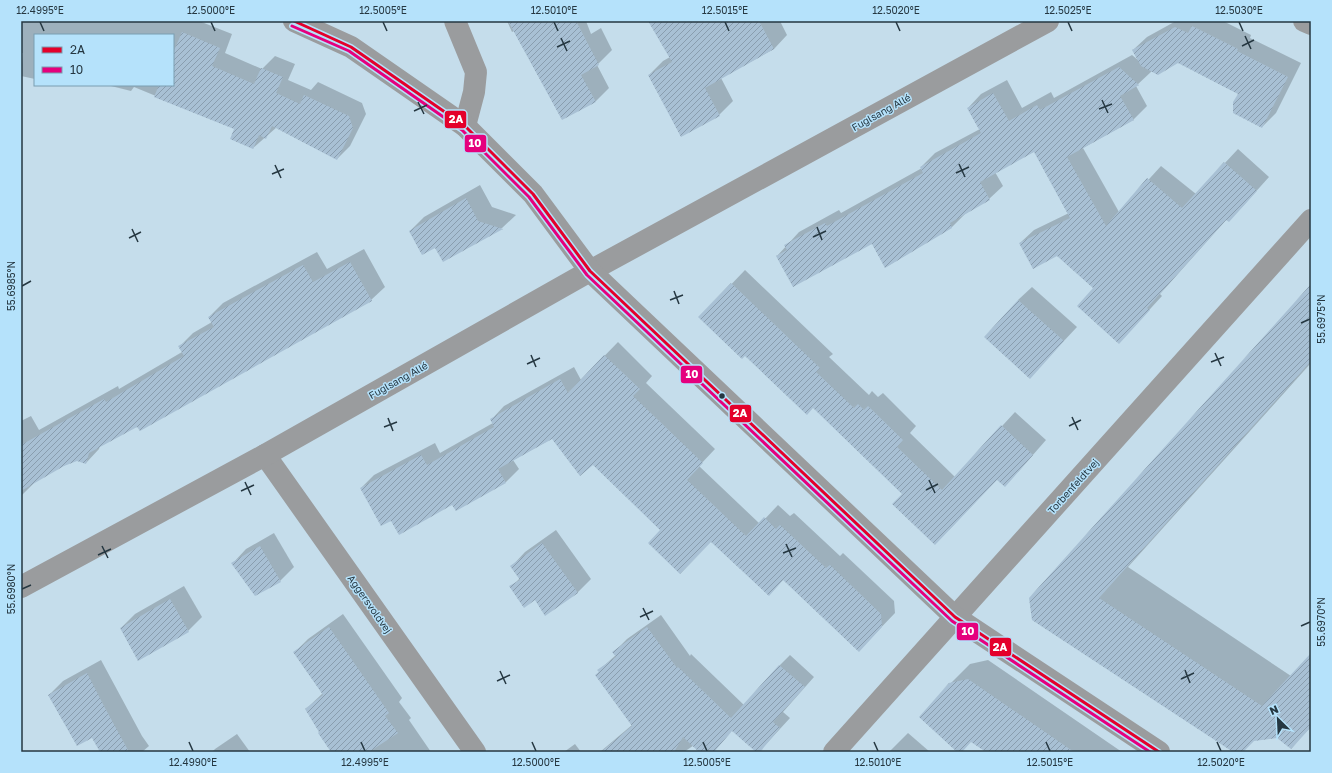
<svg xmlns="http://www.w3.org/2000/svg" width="1332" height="773" font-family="'Golos Text',sans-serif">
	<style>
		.shadow { fill: #0003 }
		.building { fill: url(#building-hatch) }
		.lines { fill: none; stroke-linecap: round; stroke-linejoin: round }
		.minor { stroke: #9a9c9e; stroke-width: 22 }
		.tertiary { stroke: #9a9c9e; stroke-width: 22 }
		.bus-1-casing { stroke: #b5e2fb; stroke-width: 6 }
		.bus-2-casing { stroke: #b5e2fb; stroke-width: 6 }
		.bus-1 { stroke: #e4002b; stroke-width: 3 }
		.bus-2 { stroke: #e5007d; stroke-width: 3 }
		.ticks { fill: none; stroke: #253741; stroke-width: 1.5 }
		.bus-dot { fill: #253741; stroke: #b5e2fb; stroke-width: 1.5 }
		.labels { text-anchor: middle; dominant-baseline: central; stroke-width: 3; stroke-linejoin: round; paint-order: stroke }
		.street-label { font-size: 10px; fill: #253741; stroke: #b5e2fb }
		.line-badge { stroke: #b5e2fb; stroke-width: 1.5 }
		.badge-label { font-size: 11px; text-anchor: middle; font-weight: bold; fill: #fff }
		.neatline { fill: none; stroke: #253741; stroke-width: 1.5 }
		.ticks-label { font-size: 10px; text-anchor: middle; fill: #253741 }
	</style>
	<defs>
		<pattern id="building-hatch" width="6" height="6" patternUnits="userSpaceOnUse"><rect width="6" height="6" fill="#a8c0d4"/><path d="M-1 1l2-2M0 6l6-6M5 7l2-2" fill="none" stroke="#899dae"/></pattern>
	</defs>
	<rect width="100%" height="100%" fill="#c5ddeb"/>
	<g class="shadow">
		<polygon points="21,21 199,21 232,34 225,53 262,69 275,56 295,64 288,80 311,90 318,82 362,103 366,114 350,146 337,159 277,127 253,148 236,129 134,87 131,91 107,85 173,85 173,35 35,35 35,79 21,76 23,53 21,53"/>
		<polygon points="507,21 586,21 591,34 601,28 612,50 597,65 609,88 596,101 562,119 514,31 512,32"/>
		<polygon points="649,21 780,21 787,35 774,49 721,78 733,101 719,115 649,75 663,61 670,57"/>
		<polygon points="1176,21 1223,21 1251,35 1250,38 1301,63 1276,113 1262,127 1239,93 1178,62 1152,71 1136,86 1147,106 1133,120 1083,148 1119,212 1161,166 1196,194 1238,149 1269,177 1242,207 1227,219 1160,294 1162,296 1119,343 1095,288 1057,255 1020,243 1034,230 1069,213 1035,151 995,172 1003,186 989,199 965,214 952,227 886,267 872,243 777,256 799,232 839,210 841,213 922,168 921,167 935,153 980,129 968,108 981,94 1007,80 1022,108 1051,92 1054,98 1132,55 1138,60 1133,50 1147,37"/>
		<polygon points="480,185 492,207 516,215 502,228 444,260 436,246 410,231 424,217"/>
		<polygon points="364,249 385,287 371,300 100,446 99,449 86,463 76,460 63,466 36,481 21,496 21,421 31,416 39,430 118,386 119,389 182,352 180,346 193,333 212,322 209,317 223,303 317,252 327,269"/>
		<polygon points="745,270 833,354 829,357 869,395 872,391 878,397 883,393 916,426 910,433 955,477 1015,412 1046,440 1018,472 997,479 949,530 903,494 814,407 745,354 700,317"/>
		<polygon points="1311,286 1311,363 1128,567 1291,676 1311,654 1311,727 1291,748 1277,737 1253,740 1241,752 1235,752 1033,619"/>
		<polygon points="1032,287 1077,327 1030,377 1018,300"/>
		<polygon points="618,342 652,376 646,383 715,449 699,466 760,524 778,505 790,516 794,513 840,556 843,553 894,601 895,613 872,637 784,579 769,595 711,541 662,530 593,463 553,438 513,460 519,469 506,482 456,510 453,504 392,520 361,488 374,475 435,443 440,453 493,423 491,420 504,406 574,367 581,380"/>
		<polygon points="556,530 591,579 577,593 535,599 511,587 520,578 512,566 525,552"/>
		<polygon points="274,533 294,567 280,581 233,563 246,549"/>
		<polygon points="184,586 202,617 188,631 121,628 135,614"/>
		<polygon points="343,614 402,698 399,702 411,718 409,720 431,752 332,752 306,709 323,693 295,652 308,639"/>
		<polygon points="661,615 690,656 691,654 745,706 732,719 684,752 600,752 632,725 596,675 600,671 599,670 616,655 614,652 627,639"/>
		<polygon points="790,655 814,677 783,712 790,718 768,742 757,752 779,666"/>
		<polygon points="101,660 142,736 149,746 142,752 101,752 93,736 49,695 63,681"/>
		<polygon points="988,660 1122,752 988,752 971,741 960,752 959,752 950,684 970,664"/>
		<polygon points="908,733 930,752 889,752"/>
		<polygon points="237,734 250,752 212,752 215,749"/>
		<polygon points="575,744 581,752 564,752"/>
	</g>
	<g class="building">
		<polygon points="508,21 576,21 599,65 581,75 596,102 562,120"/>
		<polygon points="648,21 759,21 774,49 705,88 720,116 681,137 648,75 672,62"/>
		<polygon points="1192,26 1238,49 1237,51 1288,77 1262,128 1233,113 1233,102 1238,94 1178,63 1158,75 1141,66 1132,50 1175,27 1188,33"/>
		<polygon points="182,32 220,48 212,66 254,84 261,68 283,77 276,93 300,104 304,95 349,116 353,128 337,160 272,126 266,139 259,135 253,149 230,139 234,129 154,97 159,85 173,85 173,53"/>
		<polygon points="1119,67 1139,85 1120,96 1134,120 1067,157 1106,226 1147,178 1182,208 1224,162 1257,191 1229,222 1226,220 1147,308 1150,310 1119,344 1077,306 1093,288 1057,256 1033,269 1019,243 1070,218 1034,152 980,182 990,200 950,223 952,228 885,268 872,244 793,287 776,256 787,250 784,245 825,223 827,226 923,173 920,167 981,133 967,108 993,93 1009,121 1037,105 1040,110"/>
		<polygon points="466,198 478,221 503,229 443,262 435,248 422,255 409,231"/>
		<polygon points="350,262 372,301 140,431 137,427 89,453 86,464 77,461 64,466 21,491 21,445 104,399 106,402 184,356 178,346 214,327 208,317 303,265 313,282"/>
		<polygon points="731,283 820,368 816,372 854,408 858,404 864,410 868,406 903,440 897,447 942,490 1001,425 1033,455 1005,487 997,480 935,545 892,504 902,494 813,408 807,415 745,356 742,359 698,317"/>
		<polygon points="1311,284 1311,361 1099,598 1262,706 1311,653 1311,727 1291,749 1277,738 1254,741 1243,752 1233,752 1032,620 1029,598"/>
		<polygon points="1018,300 1064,341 1030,379 984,337"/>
		<polygon points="604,355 640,389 633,396 703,463 687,480 746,536 764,517 776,529 780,525 826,568 830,565 881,614 882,627 859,652 783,580 769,596 711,542 680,574 648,543 660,530 593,465 580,476 552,439 498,469 506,483 456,511 452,505 399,535 391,521 381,526 360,488 421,455 427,465 494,427 490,419 560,379 568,393"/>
		<polygon points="542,543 578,593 545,616 535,600 524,608 509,586 520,580 510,566"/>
		<polygon points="260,546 281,582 255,596 231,563"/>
		<polygon points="170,599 189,632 138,661 120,628"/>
		<polygon points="329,627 389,713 385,716 398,733 369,752 331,752 318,733 319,732 305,709 323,695 293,652"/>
		<polygon points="647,627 677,668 678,667 731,718 779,665 805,687 773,722 780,728 760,752 756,752 732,731 714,752 699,752 683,737 674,752 601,752 632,726 595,675 599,672 597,670 616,657 612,652"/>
		<polygon points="87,673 105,708 129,752 100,752 92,738 77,746 48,695"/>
		<polygon points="968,679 1074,752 986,752 971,742 962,752 957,752 919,717 949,683"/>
	</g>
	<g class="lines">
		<g class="minor">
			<polyline points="455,21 476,72 474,92 465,126"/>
			<polyline points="1304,21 1311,24"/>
			<polyline points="265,455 475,752"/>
			<polyline points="21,587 265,455 590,271 1048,21"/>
			<polyline points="834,752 1311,220"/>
		</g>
		<polyline class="tertiary" points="294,21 351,47 465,126 533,194 590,271 955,617 1159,752"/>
		<defs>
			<polyline id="bus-1" points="294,21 351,47 465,126 533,194 590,271 955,617 1159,752"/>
			<polyline id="bus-2" points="292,26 349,51 462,130 529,197 587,275 952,621 1150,752"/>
		</defs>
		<use href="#bus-1" class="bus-1-casing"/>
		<use href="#bus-2" class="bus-2-casing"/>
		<use href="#bus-1" class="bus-1"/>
		<use href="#bus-2" class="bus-2"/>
	</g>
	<path class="ticks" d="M 40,22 L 44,31M 211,22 L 215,31M 383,22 L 387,31M 554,22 L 558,31M 725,22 L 729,31M 896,22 L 900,31M 1068,22 L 1072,31M 1239,22 L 1243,31M 1245,36 L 1251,49M 561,38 L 567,51M 1242,46 L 1254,40M 557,47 L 570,41M 1102,100 L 1108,113M 418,102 L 424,114M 1099,109 L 1112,104M 414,111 L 427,105M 959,164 L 965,177M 275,165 L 281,178M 956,173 L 969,167M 272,174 L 284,169M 817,227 L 822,240M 132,229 L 138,242M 813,237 L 826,231M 129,238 L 141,232M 22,286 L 31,281M 674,291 L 679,304M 670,300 L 683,295M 1301,323 L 1310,319M 1215,353 L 1221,366M 531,355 L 536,367M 1211,362 L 1224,357M 527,364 L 540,358M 1072,417 L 1078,430M 388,418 L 393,431M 1069,426 L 1081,420M 384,427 L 397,422M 929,480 L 935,493M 245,482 L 251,495M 926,490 L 938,484M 241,491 L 254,485M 786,544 L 792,557M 102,546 L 108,558M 783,553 L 796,548M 98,555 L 111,549M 22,589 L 31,585M 643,608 L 649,620M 640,617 L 653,611M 1301,626 L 1310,622M 1185,670 L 1190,683M 500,671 L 506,684M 1181,679 L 1194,673M 497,681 L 510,675M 189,742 L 193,751M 361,742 L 365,751M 532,742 L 536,751M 703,742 L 707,751M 874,742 L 878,751M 1046,742 L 1050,751M 1217,742 L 1221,751"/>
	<circle class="bus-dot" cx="722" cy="396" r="3.5"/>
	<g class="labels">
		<g class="street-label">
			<text transform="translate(881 112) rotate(-29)">Fuglsang Allé</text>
			<text transform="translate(398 380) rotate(-29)">Fuglsang Allé</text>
			<text transform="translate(1073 486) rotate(-48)">Torbenfeldtvej</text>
			<text transform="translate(370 604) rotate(55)">Aggersvoldvej</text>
		</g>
	</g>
	<g class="line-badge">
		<rect x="444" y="110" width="23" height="19" rx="4" fill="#e4002b"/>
		<rect x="464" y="134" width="23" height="19" rx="4" fill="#e5007d"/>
		<rect x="680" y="365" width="23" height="19" rx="4" fill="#e5007d"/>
		<rect x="729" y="404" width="23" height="19" rx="4" fill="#e4002b"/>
		<rect x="956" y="622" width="23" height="19" rx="4" fill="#e5007d"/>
		<rect x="989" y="637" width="23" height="20" rx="4" fill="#e4002b"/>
	</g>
	<g class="badge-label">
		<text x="456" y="123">2A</text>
		<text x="475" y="147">10</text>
		<text x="692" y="378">10</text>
		<text x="740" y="417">2A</text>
		<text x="968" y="635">10</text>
		<text x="1000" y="651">2A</text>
	</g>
	<rect width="1332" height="773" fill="none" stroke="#b5e2fb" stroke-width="44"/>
	<rect x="34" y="34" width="140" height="52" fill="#b5e2fb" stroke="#7b9eb1"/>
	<rect x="42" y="47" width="20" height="6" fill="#e4002b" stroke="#7b9eb1"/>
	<text x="70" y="54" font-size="12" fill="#253741">2A</text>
	<rect x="42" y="67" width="20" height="6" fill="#e5007d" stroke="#7b9eb1"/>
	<text x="70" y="74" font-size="12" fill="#253741">10</text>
	<g transform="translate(1278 719) rotate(336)" stroke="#b5e2fb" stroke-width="3" paint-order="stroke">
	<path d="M0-3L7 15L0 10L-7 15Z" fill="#253741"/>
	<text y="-6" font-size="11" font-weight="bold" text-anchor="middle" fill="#253741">N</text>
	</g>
	<rect x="22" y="22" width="1288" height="729" class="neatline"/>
	<g class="ticks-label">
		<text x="40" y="14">12.4995°E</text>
		<text x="211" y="14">12.5000°E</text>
		<text x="383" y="14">12.5005°E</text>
		<text x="554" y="14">12.5010°E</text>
		<text x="725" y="14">12.5015°E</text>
		<text x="896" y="14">12.5020°E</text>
		<text x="1068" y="14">12.5025°E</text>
		<text x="1239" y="14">12.5030°E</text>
		<text transform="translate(11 286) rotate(-90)" y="4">55.6985°N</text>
		<text transform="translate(1321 319) rotate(-90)" y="4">55.6975°N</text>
		<text transform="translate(11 589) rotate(-90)" y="4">55.6980°N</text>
		<text transform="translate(1321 622) rotate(-90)" y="4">55.6970°N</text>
		<text x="193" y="766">12.4990°E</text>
		<text x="365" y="766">12.4995°E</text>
		<text x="536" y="766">12.5000°E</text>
		<text x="707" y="766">12.5005°E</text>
		<text x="878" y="766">12.5010°E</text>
		<text x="1050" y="766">12.5015°E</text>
		<text x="1221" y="766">12.5020°E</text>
	</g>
</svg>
